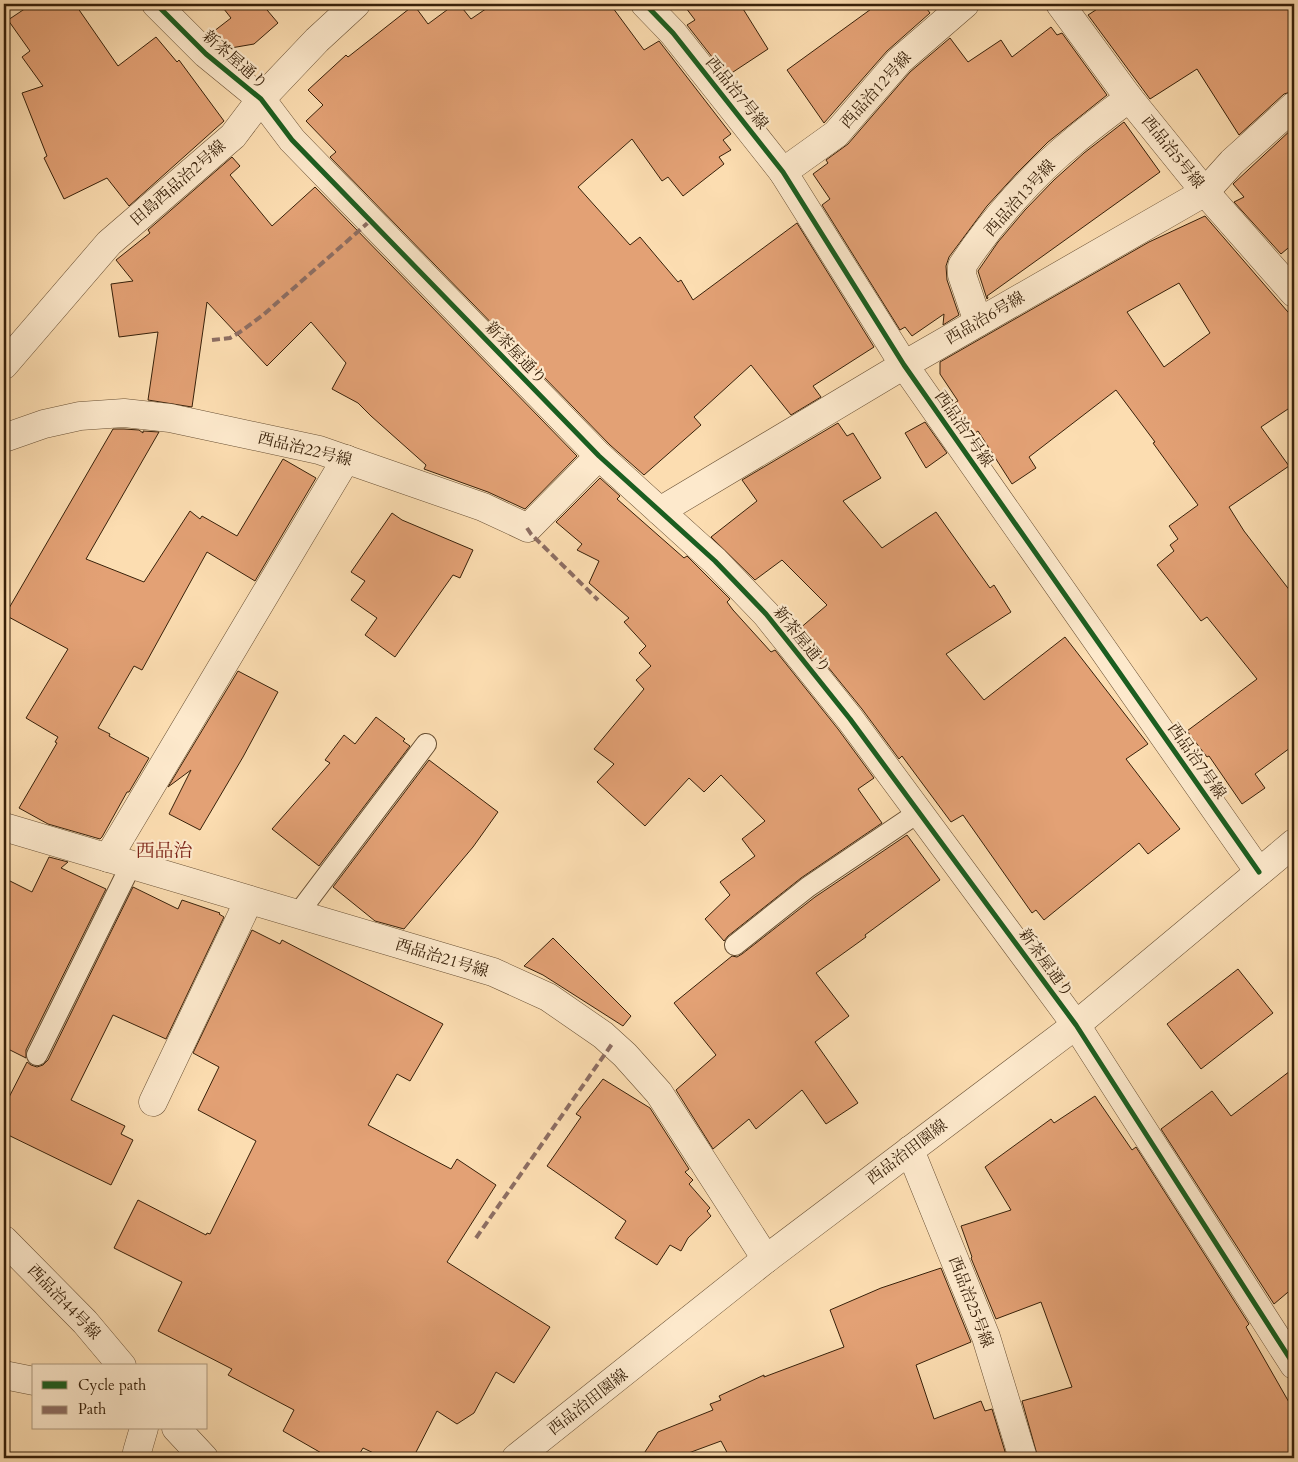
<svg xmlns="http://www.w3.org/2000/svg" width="1298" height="1462" font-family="Cardo,'Noto Serif JP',serif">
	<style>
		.building { fill: #e3a175; stroke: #38210a; fill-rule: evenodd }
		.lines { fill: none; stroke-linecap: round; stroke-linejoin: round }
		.service-casing { stroke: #695034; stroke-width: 22 }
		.minor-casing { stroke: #695034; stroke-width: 29 }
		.tertiary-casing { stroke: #695034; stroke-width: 29 }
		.service { stroke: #fde9cc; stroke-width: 20 }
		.minor { stroke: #fde9cc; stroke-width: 28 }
		.tertiary { stroke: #fde9cc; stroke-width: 28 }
		.quiet { stroke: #8d6e63; stroke-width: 4; stroke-dasharray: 8 4; stroke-linecap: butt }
		.cycleway-casing { stroke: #fde9cc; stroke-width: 8 }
		.cycleway { stroke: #1b5e20; stroke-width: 5 }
		.labels { text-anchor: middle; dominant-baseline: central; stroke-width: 4.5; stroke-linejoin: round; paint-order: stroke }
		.street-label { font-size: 16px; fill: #38210a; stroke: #fde9cc }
		.quarter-label { font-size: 19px; fill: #7a1f14; stroke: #fde9cc }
	</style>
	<rect width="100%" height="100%" fill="#fcddb1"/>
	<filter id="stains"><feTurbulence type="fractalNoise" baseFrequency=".004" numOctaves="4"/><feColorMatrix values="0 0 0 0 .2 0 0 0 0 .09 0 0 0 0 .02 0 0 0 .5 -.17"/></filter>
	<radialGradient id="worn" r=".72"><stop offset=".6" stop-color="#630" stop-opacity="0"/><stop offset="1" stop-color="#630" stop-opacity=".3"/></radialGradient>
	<g class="building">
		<polygon points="32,4 75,4 118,66 156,37 177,62 179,60 224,121 129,206 107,178 64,199 44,158 47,156 22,93 43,86 22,57 30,51 8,20"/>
		<polygon points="220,4 262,4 278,23 254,44 225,49 209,35 231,18"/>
		<polygon points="455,4 459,4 471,19 493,4 610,4 644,50 659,41 731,134 723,140 731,150 719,157 724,164 683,196 668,177 662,181 632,139 578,187 630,245 640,237 678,282 681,280 693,300 797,223 874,347 813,386 821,397 791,415 751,365 694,417 701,425 644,475 610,445 330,157 336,152 306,121 323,105 308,90 346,55 348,57 414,5 428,24"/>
		<polygon points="683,4 740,4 768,49 727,76 687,25 695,20"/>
		<polygon points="878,4 923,4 930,13 887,51 824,123 787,70"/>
		<polygon points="1105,4 1294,4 1294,91 1284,94 1239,135 1197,69 1150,99 1088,15"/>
		<polygon points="1051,27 1057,35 1062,33 1107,95 1048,142 1017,173 987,206 949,257 946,266 947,280 959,315 943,325 944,314 912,336 905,327 900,330 822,205 830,199 813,174 828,163 826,160 848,144 910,72 950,38 968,62 1001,40 1012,57"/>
		<polygon points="1124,122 1160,172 987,296 988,298 987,299 978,271 998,242 1025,210 1054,180 1084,153"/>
		<polygon points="1294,127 1294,243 1281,254 1234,202 1244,197 1233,184"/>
		<polygon points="232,157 240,166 230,175 272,226 315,187 577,456 525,509 488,492 424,469 426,465 371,416 358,403 332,389 346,363 311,322 267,366 207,302 192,407 148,400 158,332 119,337 111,284 133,281 116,260 150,233 148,230"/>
		<path d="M 1205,216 L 1294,319 L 1294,405 L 1261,427 L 1289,466 L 1229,507 L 1244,531 L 1294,596 L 1294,745 L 1255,774 L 1265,788 L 1242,804 L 1209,756 L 1207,757 L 1187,731 L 1257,679 L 1207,617 L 1201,621 L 1157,565 L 1174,551 L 1170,545 L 1178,539 L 1169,526 L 1198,505 L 1153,443 L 1155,442 L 1116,390 L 1029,457 L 1036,468 L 1012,484 L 978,431 L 972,435 L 951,405 L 958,401 L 940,374 L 940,362 L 1149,242 ZM 1179,283 L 1210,333 L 1164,367 L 1127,312 Z"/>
		<polygon points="925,422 947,453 926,468 905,433"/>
		<polygon points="838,423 847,436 853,433 881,478 843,501 882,548 936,512 990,588 994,585 1011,612 946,654 984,700 1065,637 1148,744 1126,759 1180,829 1148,854 1139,843 1044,920 1036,910 1032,913 963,815 951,822 902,756 899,759 862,709 798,630 827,605 782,560 755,580 711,537 757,501 742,480"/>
		<polygon points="113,429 124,429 139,430 143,433 143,431 159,432 86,559 144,582 190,511 200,519 202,516 237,536 283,459 316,478 255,581 207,552 142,670 134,666 98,728 110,734 109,736 149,758 129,792 127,792 102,837 100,839 48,824 19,808 57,743 55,742 58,737 26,718 68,649 5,615"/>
		<polygon points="600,478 620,496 617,499 684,558 687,556 730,599 727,602 733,610 771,652 775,650 838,729 874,778 858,789 882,823 801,878 728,936 724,941 705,919 730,895 720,882 755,856 742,839 765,821 721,775 704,792 689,778 645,826 597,782 614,764 594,749 644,689 636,680 651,666 639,653 646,646 624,622 629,618 589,583 599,561 577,550 582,544 556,522"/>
		<polygon points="392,513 402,520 473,550 460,578 453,575 395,657 365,635 377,618 351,600 365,581 351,572"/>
		<polygon points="238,671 278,692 243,757 200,830 169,814 191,770 168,787"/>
		<polygon points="376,717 405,739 403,741 410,746 319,866 272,829 330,763 325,760 344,735 355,744"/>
		<polygon points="429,760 498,812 473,847 404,929 375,921 333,887"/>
		<polygon points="907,835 940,880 865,935 866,937 816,973 849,1016 815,1042 858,1103 826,1124 802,1090 756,1129 749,1119 713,1149 676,1090 716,1055 674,1003 732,956 737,957 742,954 815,897"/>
		<polygon points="49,857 68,862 61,868 106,889 26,1050 26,1058 4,1047 4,878 32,892"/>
		<polygon points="133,887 178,909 182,900 220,913 219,914 224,917 166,1039 113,1015 71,1100 125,1126 121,1134 133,1140 111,1185 4,1133 4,1107 27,1062 31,1065 37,1067 43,1065 48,1060"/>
		<polygon points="252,930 280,944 282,940 443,1024 410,1081 397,1074 368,1125 451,1169 457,1159 496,1185 447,1262 550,1327 514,1383 496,1372 474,1413 457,1424 437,1411 413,1458 384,1458 363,1448 357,1458 330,1458 283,1431 294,1410 228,1375 232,1369 158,1331 182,1282 114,1248 138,1200 206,1235 207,1233 210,1234 256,1141 198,1110 219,1067 193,1053"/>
		<polygon points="553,938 631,1016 623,1026 543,975 524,966"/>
		<polygon points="1238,969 1273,1013 1201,1069 1167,1024"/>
		<polygon points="1294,1068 1294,1287 1274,1304 1161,1129 1212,1091 1231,1116"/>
		<polygon points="603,1079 650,1108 689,1169 685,1172 693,1180 689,1184 710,1208 707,1211 711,1216 688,1238 681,1251 670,1245 657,1265 615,1238 626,1221 547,1166 581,1117 576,1114"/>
		<polygon points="1095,1096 1132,1150 1136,1147 1249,1324 1246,1327 1294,1411 1294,1458 1038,1458 1022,1401 1072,1387 1041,1302 996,1319 971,1258 972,1257 961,1226 1011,1210 985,1167 1051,1119 1054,1123"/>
		<polygon points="941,1268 971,1342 916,1365 934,1419 981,1401 985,1411 992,1409 1007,1458 730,1458 721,1441 675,1458 641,1458 658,1432 713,1410 710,1404 721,1400 719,1396 764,1375 764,1377 844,1347 830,1310 881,1288"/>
	</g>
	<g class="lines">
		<defs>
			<g id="service">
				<polyline points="297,915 426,744"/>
				<polyline points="735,945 808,887 919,812"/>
				<polyline points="37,1055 131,865"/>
			</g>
			<g id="minor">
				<polyline points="156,4 206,54 261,99 292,140 599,456 715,561 766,614 850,719 1076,1025 1294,1365"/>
				<polyline points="645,4 673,33 783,172 904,365 1259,872"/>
				<polyline points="1060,4 1129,98 1205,192 1294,293"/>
				<polyline points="783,172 836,134 899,61 965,4"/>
				<path d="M 978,322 L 962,275 L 962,266 C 991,222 1033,174 1074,141 C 1092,126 1111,112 1129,98"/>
				<polyline points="4,365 109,243 233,136 261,99 317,40 356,4"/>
				<polyline points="4,438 44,424 80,416 124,413 170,418 319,450 483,507 528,528 599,456"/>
				<polyline points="660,511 904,365 1205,192 1232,162 1294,106"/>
				<polyline points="4,827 493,972 548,997 603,1035 625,1055 659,1093 766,1259"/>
				<polyline points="108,858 346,459"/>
				<polyline points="153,1102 249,900"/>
				<polyline points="910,1150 986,1337 1023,1458"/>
				<polyline points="4,1240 85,1322 122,1366"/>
				<polyline points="4,1375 34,1381"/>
				<polyline points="176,1428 204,1458"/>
				<polyline points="138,1458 137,1452 144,1428"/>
			</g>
			<polyline id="tertiary" points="516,1458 766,1259 1076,1025 1294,843"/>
		</defs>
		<use href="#service" class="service-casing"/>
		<use href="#minor" class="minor-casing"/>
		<use href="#tertiary" class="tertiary-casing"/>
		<use href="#service" class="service"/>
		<use href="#minor" class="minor"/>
		<use href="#tertiary" class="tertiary"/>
		<g class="quiet">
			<polyline points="212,340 230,338 240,332 263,315 370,221"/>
			<polyline points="527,528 531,534 598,600"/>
			<polyline points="476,1238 612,1044"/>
		</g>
		<defs>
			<g id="cycleway">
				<polyline points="156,4 206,54 261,99 292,140 599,456 715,561 766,614 850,719 1076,1025 1294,1365"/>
				<polyline points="645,4 673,33 783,172 904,365 1259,872"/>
			</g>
		</defs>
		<use href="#cycleway" class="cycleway-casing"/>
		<use href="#cycleway" class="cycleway"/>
	</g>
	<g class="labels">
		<g class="street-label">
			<text transform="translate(235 60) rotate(41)">新茶屋通り</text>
			<text transform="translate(876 90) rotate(-48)">西品治12号線</text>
			<text transform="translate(737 93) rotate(51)">西品治7号線</text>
			<text transform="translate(1173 152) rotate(51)">西品治5号線</text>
			<text transform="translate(178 183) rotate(-41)">田島西品治2号線</text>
			<text transform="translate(1020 198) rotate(-48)">西品治13号線</text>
			<text transform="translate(985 318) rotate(-30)">西品治6号線</text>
			<text transform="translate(516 353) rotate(46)">新茶屋通り</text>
			<text transform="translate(964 429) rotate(55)">西品治7号線</text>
			<text transform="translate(305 449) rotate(14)">西品治22号線</text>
			<text transform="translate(802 640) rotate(51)">新茶屋通り</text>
			<text transform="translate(1197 761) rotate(55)">西品治7号線</text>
			<text transform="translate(442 958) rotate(17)">西品治21号線</text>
			<text transform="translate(1046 963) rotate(54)">新茶屋通り</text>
			<text transform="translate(907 1152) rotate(-37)">西品治田園線</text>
			<text transform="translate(64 1302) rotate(46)">西品治44号線</text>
			<text transform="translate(971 1302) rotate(69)">西品治25号線</text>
			<text transform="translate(588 1402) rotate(-38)">西品治田園線</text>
		</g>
		<g class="quarter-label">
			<text x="164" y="851">西品治</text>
		</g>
	</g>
	<rect width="1298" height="1462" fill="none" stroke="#fcddb1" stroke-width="20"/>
	<rect x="5" y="5" width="1288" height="1452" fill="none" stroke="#38210a" stroke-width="2.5"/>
	<rect x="10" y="10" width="1278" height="1442" fill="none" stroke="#38210a"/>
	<rect x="32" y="1364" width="175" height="65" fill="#fde9cc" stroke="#ae997e"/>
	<rect x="42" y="1381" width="25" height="8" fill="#1b5e20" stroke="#ae997e"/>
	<text x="78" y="1390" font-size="15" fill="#38210a">Cycle path</text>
	<rect x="42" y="1406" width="25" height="8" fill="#8d6e63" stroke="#ae997e"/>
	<text x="78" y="1414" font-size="15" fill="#38210a">Path</text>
	<rect width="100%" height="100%" filter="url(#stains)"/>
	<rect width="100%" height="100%" fill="url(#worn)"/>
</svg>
